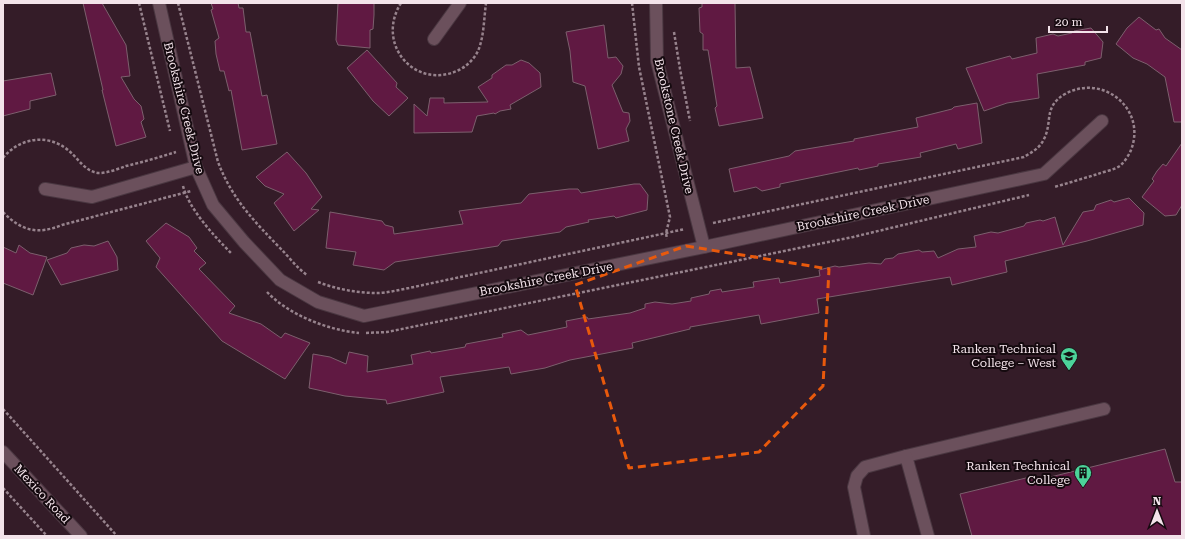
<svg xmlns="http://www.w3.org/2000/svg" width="1185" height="539" font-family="'Roboto Serif',serif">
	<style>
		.building { fill: #601942; stroke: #7c5f6d }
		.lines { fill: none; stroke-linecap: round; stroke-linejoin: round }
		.minor-casing { stroke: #4a3741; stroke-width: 14 }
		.path { stroke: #97838d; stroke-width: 2.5; stroke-dasharray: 3 2; stroke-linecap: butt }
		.minor { stroke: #6b505c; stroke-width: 12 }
		.marked { fill: none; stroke: #e8590c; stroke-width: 3; stroke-dasharray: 8 5; stroke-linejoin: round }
		.labels { text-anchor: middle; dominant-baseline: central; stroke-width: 4; stroke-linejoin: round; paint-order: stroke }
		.street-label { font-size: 12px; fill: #f3e3ea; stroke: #150a0f }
		.poi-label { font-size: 12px; fill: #f3e3ea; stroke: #150a0f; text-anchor: end }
	</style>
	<rect width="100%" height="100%" fill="#341c28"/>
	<g class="building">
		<polygon points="83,3 102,3 126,45 130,76 121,77 134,99 141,106 144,119 141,122 146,137 116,146 102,90 103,90"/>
		<polygon points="211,3 238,3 239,8 243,8 246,32 250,32 262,96 267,95 277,144 242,150 231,90 229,91 224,71 220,71 216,54 215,41 219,38 211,10 213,9"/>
		<polygon points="338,3 374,3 374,15 373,29 370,30 370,48 338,45 336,40"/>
		<polygon points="702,3 735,3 736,68 750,67 763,118 719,126 715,108 717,106 708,50 703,50 703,34 700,32 699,8 702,7"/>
		<polygon points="1139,17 1156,30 1159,29 1165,38 1182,50 1182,122 1174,122 1165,77 1147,64 1133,58 1116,44 1127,28"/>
		<polygon points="604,25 608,58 616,57 623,66 621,74 612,85 623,112 629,113 630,121 626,129 629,141 598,149 585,86 573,82 570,51 566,32"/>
		<polygon points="1091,28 1103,42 1101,58 1085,62 1085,65 1037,74 1039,98 1007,103 984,111 966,68 1010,56 1012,59 1037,53 1036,38 1053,34 1058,36 1072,33 1074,31"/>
		<polygon points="367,50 397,83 396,87 408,98 389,116 373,101 347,68"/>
		<polygon points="521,60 529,63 540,73 541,87 510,105 511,109 500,111 495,114 494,113 477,116 472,132 414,133 414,104 427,116 430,98 444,98 444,103 488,102 478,87 492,78 492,75 506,65 512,65"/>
		<polygon points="51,73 56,95 30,101 30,109 3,116 3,81"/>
		<polygon points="977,103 982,143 958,149 956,144 920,153 921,157 878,164 878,166 859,170 858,168 780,184 780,187 762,191 756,187 734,192 729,169 789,156 795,151 854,141 854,139 918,127 916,118 952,109 954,107"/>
		<polygon points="1182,143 1182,205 1176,215 1165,216 1142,197 1154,181 1152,179 1157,171 1163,164 1166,166"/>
		<polygon points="287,152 306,173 322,197 311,209 319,210 294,231 274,203 284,194 265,186 256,177"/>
		<polygon points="634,184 640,184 648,195 647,210 616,218 614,216 588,220 589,222 566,227 560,232 502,241 498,246 395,262 384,270 353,265 356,252 326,248 330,212 382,221 385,225 393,227 394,234 463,224 459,211 521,203 529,194 569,189 578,189 581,193"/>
		<polygon points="1129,198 1144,213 1143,225 1087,241 1005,261 1007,272 952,285 950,277 817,299 819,313 761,324 759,315 690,327 690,329 632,343 633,348 570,360 545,368 511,374 509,367 440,377 444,392 387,404 386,400 345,396 309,388 313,354 330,357 346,364 349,352 368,356 367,372 413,364 411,355 430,351 431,353 465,347 466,344 503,337 502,334 521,330 528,335 567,327 566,321 587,317 588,319 630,313 645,308 645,304 655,302 672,304 691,301 691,298 709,294 710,291 721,289 722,292 754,287 753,282 779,278 780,283 820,276 819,270 835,266 839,267 869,263 881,264 885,259 893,258 898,254 919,250 922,252 934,251 938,258 958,249 976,247 974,236 991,232 998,233 1024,226 1026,223 1040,220 1043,221 1055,217 1063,245 1083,212 1094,210 1096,205 1111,200 1114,202"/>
		<polygon points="166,223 189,237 197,248 194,251 206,263 199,269 235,306 229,313 261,324 281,338 285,333 310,343 285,379 222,341 156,267 160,258 146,241"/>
		<polygon points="108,241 117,257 118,270 61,285 47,260 67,253 71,248 84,245 94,246"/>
		<polygon points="19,245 30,253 47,257 33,295 3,283 3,247 16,253"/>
		<polygon points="1165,449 1175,482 1182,482 1182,536 972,536 960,494 1030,477 1034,481"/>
	</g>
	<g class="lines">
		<defs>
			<g id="minor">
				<polyline points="159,3 196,167 213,205 244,242 280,280 318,302 364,316 704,247 1044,174 1102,121"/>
				<polyline points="656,3 657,61 704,247"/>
				<polyline points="434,39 460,3"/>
				<polyline points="45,189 92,197 196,167"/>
				<polyline points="3,452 81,536"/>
				<polyline points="906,456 1104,409"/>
				<polyline points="864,536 854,487 857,476 865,467 906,456 928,536"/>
			</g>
		</defs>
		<use href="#minor" class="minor-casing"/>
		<g class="path">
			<polyline points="139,3 170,131"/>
			<path d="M 178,3 L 218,162 C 232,199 254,221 281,249 C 289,257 297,268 307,275"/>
			<path d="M 401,3 C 375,44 415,91 459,70 C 467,66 474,59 478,51 C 484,37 484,18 486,3"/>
			<polyline points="632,3 639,67 670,217 666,233 667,239"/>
			<polyline points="674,32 680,69 690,121"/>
			<path d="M 3,158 C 19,138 47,133 68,150 C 78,158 85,172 99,173 C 108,173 118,169 126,166 C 143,162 160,157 176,152"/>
			<path d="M 183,186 C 189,209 214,236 231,253"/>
			<path d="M 3,212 C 21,231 38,235 62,225 L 191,191"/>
			<path d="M 713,223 L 1024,157 C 1032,152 1040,148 1044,139 C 1053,121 1043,107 1065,94 C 1103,73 1147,109 1131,150 C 1129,155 1125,161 1121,165 C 1115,170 1105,171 1098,174 C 1084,178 1069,183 1054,187"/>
			<path d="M 318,282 C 336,289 357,293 377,293 C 387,293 398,290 409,288 L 685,229"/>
			<path d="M 267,292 C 289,315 328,330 359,333"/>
			<polyline points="366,333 387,332 853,237 1029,195"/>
			<polyline points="3,409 117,536"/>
			<polyline points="3,488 47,536"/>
		</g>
		<use href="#minor" class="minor"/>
	</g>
	<path class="marked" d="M 686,246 L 829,269 L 823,386 L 759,452 L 629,468 L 575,285 Z"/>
	<defs>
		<symbol id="university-pin" viewBox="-11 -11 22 30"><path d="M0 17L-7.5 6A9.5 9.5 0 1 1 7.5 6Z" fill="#4cd39a" stroke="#150a0f"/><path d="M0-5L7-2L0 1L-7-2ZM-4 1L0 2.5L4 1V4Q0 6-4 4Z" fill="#111"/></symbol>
		<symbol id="building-pin" viewBox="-11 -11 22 30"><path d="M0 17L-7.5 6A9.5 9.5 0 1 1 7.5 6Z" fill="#4cd39a" stroke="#150a0f"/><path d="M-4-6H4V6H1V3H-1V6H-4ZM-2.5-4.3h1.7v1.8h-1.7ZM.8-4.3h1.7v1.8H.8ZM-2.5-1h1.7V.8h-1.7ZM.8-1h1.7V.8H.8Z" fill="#111"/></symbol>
	</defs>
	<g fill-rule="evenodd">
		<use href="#university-pin" x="1059" y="346" width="20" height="27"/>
		<use href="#building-pin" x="1073" y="463" width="20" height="27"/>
	</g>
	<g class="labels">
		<g class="street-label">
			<text transform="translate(184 108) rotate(76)">Brookshire Creek Drive</text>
			<text transform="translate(674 126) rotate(77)">Brookstone Creek Drive</text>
			<text transform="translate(863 213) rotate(-12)">Brookshire Creek Drive</text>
			<text transform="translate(546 279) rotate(-11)">Brookshire Creek Drive</text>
			<text transform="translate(42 494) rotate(47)">Mexico Road</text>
		</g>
		<g class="poi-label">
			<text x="1056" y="349">Ranken Technical<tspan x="1056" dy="14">College – West</tspan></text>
			<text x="1070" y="466">Ranken Technical<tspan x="1070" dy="14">College</tspan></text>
		</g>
	</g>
	<rect width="1185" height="539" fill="none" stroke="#f3e3ea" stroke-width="8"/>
	<g transform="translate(1157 511)" stroke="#150a0f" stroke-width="3" paint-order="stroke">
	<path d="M0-3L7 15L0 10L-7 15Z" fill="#f3e3ea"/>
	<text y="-6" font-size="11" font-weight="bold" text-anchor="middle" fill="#f3e3ea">N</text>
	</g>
	<path d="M1049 26v6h58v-6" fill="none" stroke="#f3e3ea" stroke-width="2"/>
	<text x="1055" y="26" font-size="12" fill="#f3e3ea" stroke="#150a0f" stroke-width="3" paint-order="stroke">20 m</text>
</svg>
